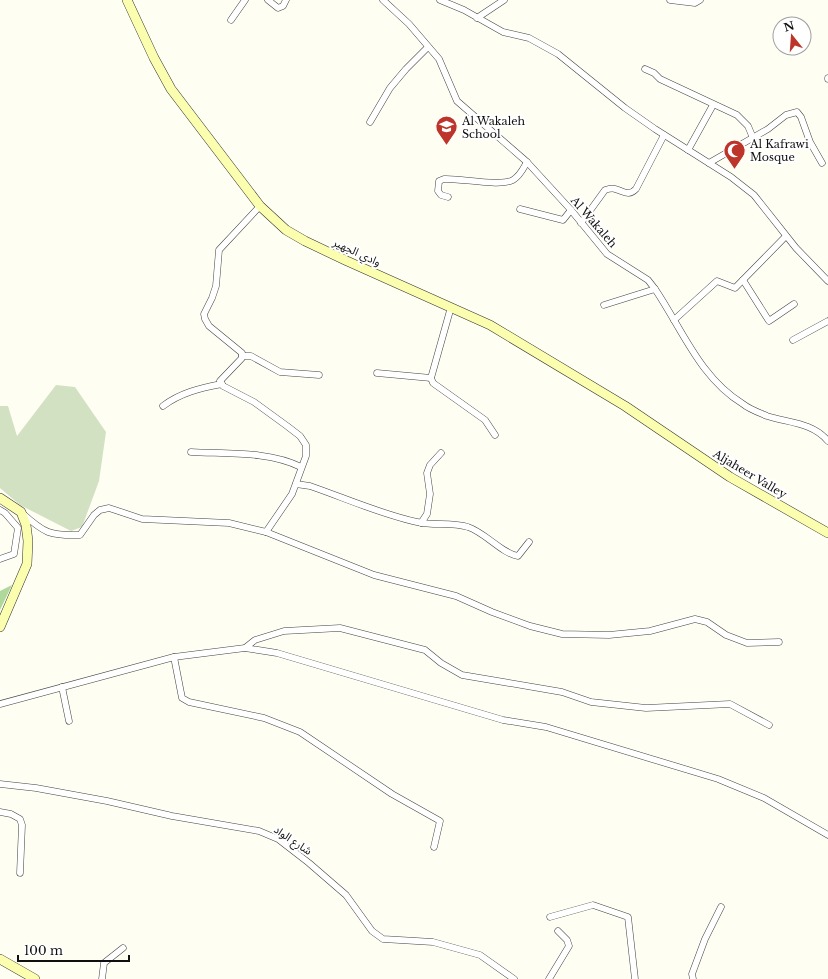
<svg xmlns="http://www.w3.org/2000/svg" width="828" height="979" font-family="'Libre Baskerville','Noto Sans Arabic',serif">
	<style>
		.forest { fill: #afd99b }
		.cemetery { fill: #d3e1c3 }
		.lines { fill: none; stroke-linecap: round; stroke-linejoin: round }
		.street-casing { stroke: #424242; stroke-width: 7 }
		.secondary-casing { stroke: #313131; stroke-width: 10 }
		.street { stroke: #fff; stroke-width: 6 }
		.secondary { stroke: #fbfdaf; stroke-width: 9 }
		.labels { text-anchor: middle; dominant-baseline: central; stroke-width: 4; stroke-linejoin: round; paint-order: stroke }
		.poi-label { font-size: 11px; fill: #0f0f0f; stroke: #fff; text-anchor: start }
		.street-label { font-size: 11px; fill: #0f0f0f; stroke: #fff }
	</style>
	<rect width="100%" height="100%" fill="#fffef2"/>
	<polygon class="forest" points="12,585 0,610 0,591"/>
	<polygon class="cemetery" points="56,385 75,387 106,432 99,481 82,527 71,531 20,505 0,488 0,406 8,406 17,436"/>
	<g class="lines">
		<defs>
			<g id="street">
				<polyline points="268,0 278,8 283,6 286,0"/>
				<path d="M 383,0 L 409,24 L 439,59 L 457,101 L 527,162 L 571,210 L 607,254 L 648,280 L 655,289 C 682,329 700,378 743,404 C 749,409 760,413 767,416 C 788,423 812,422 828,441"/>
				<polyline points="440,0 464,10 503,32 529,38 558,54 625,108 655,129 731,177 754,195 796,248 828,281"/>
				<polyline points="670,0 695,3 700,0"/>
				<polyline points="477,18 504,0"/>
				<polyline points="231,20 245,0"/>
				<polyline points="645,69 654,73 660,79 737,115 748,126 753,138"/>
				<polyline points="828,78 828,79"/>
				<polyline points="370,122 390,88 406,69 428,47"/>
				<polyline points="688,150 713,105"/>
				<polyline points="709,163 768,129 786,115 797,112 801,117 810,142 822,163"/>
				<path d="M 448,197 L 441,195 L 438,191 L 439,181 L 444,179 C 460,178 501,187 513,180 C 520,176 523,169 527,162"/>
				<polyline points="260,206 219,250 216,286 212,298 204,314 205,319 209,326 242,353 242,358 220,381 223,386 254,402 287,426 300,436 306,445 306,456 292,494 266,532"/>
				<polyline points="520,209 563,220 571,210"/>
				<path d="M 581,223 L 605,190 C 608,189 612,188 615,189 C 624,191 628,197 636,189 L 664,135"/>
				<polyline points="743,280 769,321 794,304"/>
				<polyline points="604,305 655,289"/>
				<polyline points="451,307 431,378 433,383 485,420 495,435"/>
				<polyline points="674,320 717,281 735,288 786,236"/>
				<polyline points="793,340 828,321"/>
				<polyline points="242,356 251,356 280,372 319,375"/>
				<polyline points="377,373 431,378"/>
				<path d="M 163,406 C 180,393 200,388 222,384"/>
				<path d="M 191,452 C 227,454 269,451 301,467"/>
				<path d="M 296,484 L 310,486 C 345,498 380,514 417,522 C 434,526 451,522 468,527 C 486,533 501,553 518,556 L 529,542"/>
				<polyline points="0,510 5,513 18,528 14,554 0,559"/>
				<path d="M 22,513 C 44,533 50,536 80,535 L 94,515 L 100,510 L 109,508 L 142,519 L 229,523 L 266,532 L 374,575 L 456,596 L 492,612 L 530,626 L 562,634 L 609,635 L 650,631 L 695,619 L 707,622 L 726,635 L 747,643 L 779,642"/>
				<polyline points="421,523 427,514 430,494 427,473 430,465 441,453"/>
				<polyline points="245,648 255,640 284,631 340,628 425,650 441,663 462,675 562,692 591,702 646,708 730,704 769,725"/>
				<polyline points="174,657 182,698 189,702 264,718 300,732 392,794 440,821 434,847"/>
				<polyline points="62,687 69,721"/>
				<polyline points="0,704 174,657 245,648 277,653 503,720 546,727 718,779 764,798 828,835"/>
				<polyline points="0,784 36,788 107,801 172,816 259,831 278,839 309,863 346,895 372,931 383,939 433,942 480,955 514,979"/>
				<polyline points="0,812 11,814 20,819 22,825 20,873"/>
				<polyline points="550,917 593,905 628,917 635,979"/>
				<polyline points="102,979 104,963 123,948"/>
				<polyline points="549,979 569,946 567,940 558,931"/>
				<polyline points="693,979 692,974 705,939 721,907"/>
			</g>
			<g id="secondary">
				<polyline points="127,0 154,58 171,89 260,206 286,230 305,241 347,261 490,325 625,406 730,477 828,533"/>
				<polyline points="0,498 21,512 26,525 28,541 27,564 0,627"/>
				<polyline points="0,959 35,979"/>
			</g>
		</defs>
		<use href="#street" class="street-casing"/>
		<use href="#secondary" class="secondary-casing"/>
		<use href="#street" class="street"/>
		<use href="#secondary" class="secondary"/>
	</g>
	<defs>
		<symbol id="school-pin" viewBox="-11 -11 22 30"><path d="M0 17L-7.5 6A9.5 9.5 0 1 1 7.5 6Z" fill="#bd352a" stroke="#fff"/><path d="M0-5L7-2L0 1L-7-2ZM-4 1L0 2.5L4 1V4Q0 6-4 4Z" fill="#fff"/></symbol>
		<symbol id="mosque-pin" viewBox="-11 -11 22 30"><path d="M0 17L-7.5 6A9.5 9.5 0 1 1 7.5 6Z" fill="#bd352a" stroke="#fff"/><path d="M3.5-4.9A6 6 0 1 0 3.5 4.9A5 5 0 1 1 3.5-4.9Z" fill="#fff"/></symbol>
	</defs>
	<g fill-rule="evenodd">
		<use href="#school-pin" x="434" y="114" width="25" height="34"/>
		<use href="#mosque-pin" x="722" y="138" width="25" height="34"/>
	</g>
	<g class="labels">
		<g class="poi-label">
			<text x="462" y="121">Al Wakaleh<tspan x="462" dy="13">School</tspan></text>
			<text x="750" y="144">Al Kafrawi<tspan x="750" dy="13">Mosque</tspan></text>
		</g>
		<g class="street-label">
			<text transform="translate(594 222) rotate(49)">Al Wakaleh</text>
			<text transform="translate(357 252) rotate(25)">وادي الجهير</text>
			<text transform="translate(750 474) rotate(31)">Aljaheer Valley</text>
			<text transform="translate(293 840) rotate(34)">شارع الواد</text>
		</g>
	</g>
	<g transform="translate(792 36) rotate(343)"><circle r="19" fill="#ffffff" stroke="#9f9f9f"/>
	<path d="M0-3L7 15L0 10L-7 15Z" fill="#bd352a"/>
	<text y="-6" font-size="11" font-weight="bold" text-anchor="middle" fill="#0f0f0f">N</text>
	</g>
	<path d="M18 955v6h111v-6" fill="none" stroke="#0f0f0f" stroke-width="2"/>
	<text x="24" y="955" font-size="12" fill="#0f0f0f" stroke="#ffffff" stroke-width="3" paint-order="stroke">100 m</text>
</svg>
